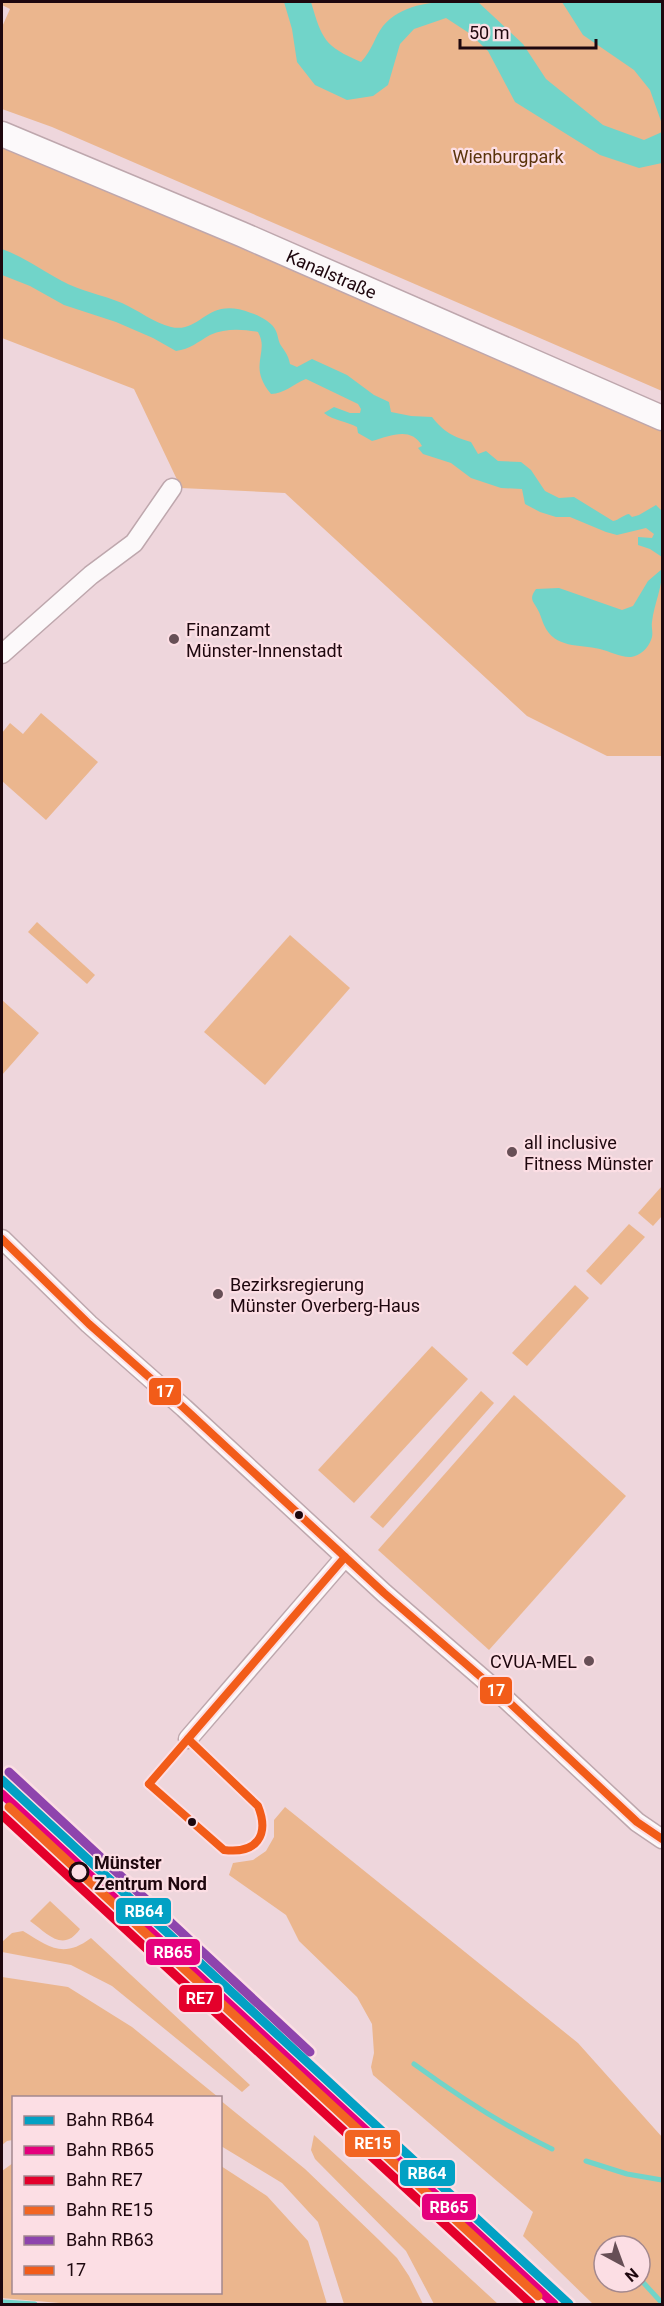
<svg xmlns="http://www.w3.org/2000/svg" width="664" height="2306" font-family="Roboto,sans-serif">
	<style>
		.green { fill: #ebb68e; fill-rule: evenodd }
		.water { fill: #71d4c9 }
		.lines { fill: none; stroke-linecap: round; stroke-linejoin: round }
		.stream { stroke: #71d4c9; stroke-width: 5 }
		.minor-casing { stroke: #bea7ad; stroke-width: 21 }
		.major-casing { stroke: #bea7ad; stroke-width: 27 }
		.minor { stroke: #fcf9fa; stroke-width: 18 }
		.major { stroke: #fcf9fa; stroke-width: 24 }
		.bus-1-casing { stroke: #fcdee4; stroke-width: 12 }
		.bus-1 { stroke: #f25c19; stroke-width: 8 }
		.rail-1-casing { stroke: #fcdee4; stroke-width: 14 }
		.rail-2-casing { stroke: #fcdee4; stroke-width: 14 }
		.rail-3-casing { stroke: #fcdee4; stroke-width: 14 }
		.rail-4-casing { stroke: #fcdee4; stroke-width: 14 }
		.rail-5-casing { stroke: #fcdee4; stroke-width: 14 }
		.rail-1 { stroke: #02a1c4; stroke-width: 9 }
		.rail-2 { stroke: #e5007d; stroke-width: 9 }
		.rail-3 { stroke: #e4002b; stroke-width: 9 }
		.rail-4 { stroke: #f26522; stroke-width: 9 }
		.rail-5 { stroke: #8e44ad; stroke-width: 9 }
		.poi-dot { fill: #674f56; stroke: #fcdee4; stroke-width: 2 }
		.bus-dot { fill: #1e070e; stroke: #fcdee4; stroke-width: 2 }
		.stop-dot { fill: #fcdee4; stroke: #1e070e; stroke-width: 3 }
		.labels { text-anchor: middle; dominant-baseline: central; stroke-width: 4.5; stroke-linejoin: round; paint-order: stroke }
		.park-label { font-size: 18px; fill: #5a340b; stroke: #fcdee4 }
		.street-label { font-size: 18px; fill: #1e070e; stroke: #fcdee4 }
		.poi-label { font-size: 18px; fill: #1e070e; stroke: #fcdee4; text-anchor: start }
		.stop-label { font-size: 18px; font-weight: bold; fill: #1e070e; stroke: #fcdee4; text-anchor: start }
		.line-badge { stroke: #fcdee4; stroke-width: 2 }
		.badge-label { font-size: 16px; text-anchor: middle; font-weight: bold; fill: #fff }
	</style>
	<rect width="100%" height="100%" fill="#eed6dc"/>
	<g class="green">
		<polygon points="2,2 662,2 662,391 52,127 2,109 2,27 10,9 2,5"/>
		<polygon points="2,145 662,430 662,756 607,756 527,716 285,493 181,488 134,389 2,338"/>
		<polygon points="41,713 98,762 46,820 2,781 2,733 10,723 23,734"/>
		<polygon points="37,922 95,975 87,984 28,932"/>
		<polygon points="290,935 350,988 265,1085 204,1032"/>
		<polygon points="2,1000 39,1033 2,1075 2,999"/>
		<polygon points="662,1186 662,1216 653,1226 638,1213"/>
		<polygon points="629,1224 645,1237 601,1285 586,1271"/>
		<polygon points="575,1285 589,1298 527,1366 512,1353"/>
		<polygon points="432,1346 468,1379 354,1503 318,1470"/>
		<polygon points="481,1391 494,1403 383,1528 370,1517"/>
		<polygon points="514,1395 626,1496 489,1650 378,1550"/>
		<path d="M 285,1807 L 578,2043 L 662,2137 L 662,2304 L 593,2304 L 523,2236 L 533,2212 L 373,2075 L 371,2067 L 374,2053 L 372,2024 L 357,1997 L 299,1941 L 286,1915 L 229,1875 L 233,1863 L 253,1860 L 266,1851 L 274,1837 L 274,1820 ZM 604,2246 L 640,2246 L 640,2282 L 604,2282 Z"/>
		<path d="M 50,1901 L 80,1929 C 63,1953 48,1934 30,1921 Z"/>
		<path d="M 23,1931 C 49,1947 63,1959 91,1938 L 250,2085 L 242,2092 L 112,1986 L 71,1965 L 2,1952 L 2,1942 L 12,1933 Z"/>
		<polygon points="2,1977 68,1987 132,2027 218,2097 14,2098 13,2140 7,2141 2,2145"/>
		<polygon points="220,2100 305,2169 378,2239 397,2258 409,2276 423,2304 344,2304 318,2222 282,2183 221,2146"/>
		<polygon points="314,2135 498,2304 434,2304 406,2251 315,2159 311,2150"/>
		<polygon points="13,2163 14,2292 220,2292 221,2166 267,2196 308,2241 327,2304 71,2304 2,2298 2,2171"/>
	</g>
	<g class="water">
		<path d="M 284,2 L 311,2 C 322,39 324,46 361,62 C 373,49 374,38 383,26 C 406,0 443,1 478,2 L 523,44 L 546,79 L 603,125 L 644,140 L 662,132 L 662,163 L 639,168 L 600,155 L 515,102 L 488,51 L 469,33 L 446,18 L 414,29 L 400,44 L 388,85 L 373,96 L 347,100 L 315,85 L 297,62 L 292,29 Z"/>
		<polygon points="562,2 662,2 662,124 650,90 634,70 583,35"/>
		<path d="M 2,249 C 24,257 41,270 62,281 C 80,291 103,295 122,303 C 138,310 154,323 171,327 C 202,334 206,295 251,313 C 260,316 272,322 276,331 C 278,335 278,340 280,344 C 285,352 288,354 290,364 L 297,367 L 312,359 L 347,375 L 374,395 L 389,402 L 391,412 L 411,416 L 432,417 C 444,432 453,437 471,442 L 478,454 L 486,451 L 498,461 L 521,462 L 531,470 L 545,491 L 559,498 L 574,497 L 613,521 C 619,520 623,515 629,514 L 632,517 L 639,515 L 656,505 L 662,511 L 662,557 L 650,549 L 638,545 L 638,537 L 652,538 L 654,534 L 646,528 L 617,535 L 606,532 L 570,517 L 556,517 L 540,512 L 525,504 L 522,489 L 501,488 L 471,478 L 451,463 L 423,454 L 418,448 L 422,446 C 411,426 390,436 372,441 L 358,433 L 357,427 C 346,421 334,421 324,413 L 334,407 L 350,413 L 360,413 L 361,409 L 358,404 L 306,379 C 293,384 284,394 271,394 C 247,365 270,353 258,332 C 243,329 225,328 210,335 C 198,342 190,349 176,351 L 153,338 L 116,322 L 64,305 L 30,286 L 2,275 Z"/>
		<path d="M 662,569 C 663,586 654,604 652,622 C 651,628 654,634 651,640 C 648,648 640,656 631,657 C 622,658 609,651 600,649 C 579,644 555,649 544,625 C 542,621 541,616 539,612 C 534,601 528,600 536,589 L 559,588 L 622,610 L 633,606 L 648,581 Z"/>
	</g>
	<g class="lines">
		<g class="stream">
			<path d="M 414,2064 C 458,2096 502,2125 552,2149"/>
			<polyline points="586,2161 627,2174 662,2180"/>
			<polyline points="640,2279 662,2303"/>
			<polyline points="2,2302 35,2304"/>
		</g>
		<defs>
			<g id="minor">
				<polyline points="2,654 91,575 134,543 172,488"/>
				<polyline points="2,1239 89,1324 184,1408 384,1593 496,1690 637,1822 662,1839"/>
				<polyline points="188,1739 345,1557"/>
			</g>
			<g id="major">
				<path id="s1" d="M 2,134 L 241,234 L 662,418"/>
			</g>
		</defs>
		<use href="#minor" class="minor-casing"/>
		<use href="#major" class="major-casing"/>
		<use href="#minor" class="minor"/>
		<use href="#major" class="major"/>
		<defs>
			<g id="bus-1">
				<polyline points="2,1239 89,1324 184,1408 384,1593 496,1690 637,1822 662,1839"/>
				<polyline points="149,1784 345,1557"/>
				<path d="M 149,1784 L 224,1850 C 256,1854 270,1836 258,1806 L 188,1739"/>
			</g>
		</defs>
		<use href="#bus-1" class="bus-1-casing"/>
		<use href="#bus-1" class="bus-1"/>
		<defs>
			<polyline id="rail-1" points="2,1780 569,2304"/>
			<polyline id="rail-2" points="2,1794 554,2304"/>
			<polyline id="rail-3" points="2,1815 531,2304"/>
			<polyline id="rail-4" points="9,1807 538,2296"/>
			<polyline id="rail-5" points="9,1772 310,2052"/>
		</defs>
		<use href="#rail-1" class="rail-1-casing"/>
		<use href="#rail-2" class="rail-2-casing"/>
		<use href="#rail-3" class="rail-3-casing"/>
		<use href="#rail-4" class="rail-4-casing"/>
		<use href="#rail-5" class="rail-5-casing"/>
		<use href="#rail-1" class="rail-1"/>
		<use href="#rail-2" class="rail-2"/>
		<use href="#rail-3" class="rail-3"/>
		<use href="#rail-4" class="rail-4"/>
		<use href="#rail-5" class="rail-5"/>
	</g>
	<g class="poi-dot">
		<circle cx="174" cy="639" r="6"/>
		<circle cx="512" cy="1152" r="6"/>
		<circle cx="218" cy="1294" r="6"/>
		<circle cx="589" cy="1661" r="6"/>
	</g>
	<g class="bus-dot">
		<circle cx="299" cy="1515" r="5"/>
		<circle cx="192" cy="1822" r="5"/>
	</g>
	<circle class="stop-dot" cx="79" cy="1872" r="9"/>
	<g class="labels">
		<g class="park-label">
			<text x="508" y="156">Wienburgpark</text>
		</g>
		<g class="street-label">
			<text stroke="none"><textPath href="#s1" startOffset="358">Kanalstraße</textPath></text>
		</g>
		<g class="poi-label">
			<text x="186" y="629">Finanzamt<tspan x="186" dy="21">Münster-Innenstadt</tspan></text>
			<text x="524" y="1142">all inclusive<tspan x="524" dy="21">Fitness Münster</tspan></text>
			<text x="230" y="1284">Bezirksregierung<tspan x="230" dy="21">Münster Overberg-Haus</tspan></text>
			<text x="577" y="1661" text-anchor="end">CVUA-MEL</text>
		</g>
		<g class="stop-label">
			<text x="94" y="1862">Münster<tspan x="94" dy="21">Zentrum Nord</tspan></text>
		</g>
	</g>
	<g class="line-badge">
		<rect x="148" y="1377" width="34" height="29" rx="6" fill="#f25c19"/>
		<rect x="479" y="1676" width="34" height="29" rx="6" fill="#f25c19"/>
		<rect x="115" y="1897" width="57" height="28" rx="6" fill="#02a1c4"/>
		<rect x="145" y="1938" width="56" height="28" rx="6" fill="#e5007d"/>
		<rect x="178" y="1984" width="45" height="29" rx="6" fill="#e4002b"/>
		<rect x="344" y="2129" width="57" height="29" rx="6" fill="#f26522"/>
		<rect x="399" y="2159" width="57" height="28" rx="6" fill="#02a1c4"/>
		<rect x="421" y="2193" width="56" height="28" rx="6" fill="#e5007d"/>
	</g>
	<g class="badge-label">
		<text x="165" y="1397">17</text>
		<text x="496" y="1696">17</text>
		<text x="144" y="1917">RB64</text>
		<text x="173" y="1958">RB65</text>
		<text x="200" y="2004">RE7</text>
		<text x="373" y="2149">RE15</text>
		<text x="427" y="2179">RB64</text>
		<text x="449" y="2213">RB65</text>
	</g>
	<rect width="664" height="2306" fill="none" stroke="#1e070e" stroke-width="6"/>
	<rect x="12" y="2096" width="210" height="198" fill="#fcdee4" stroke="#a3888e" stroke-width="1.5"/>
	<rect x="24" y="2116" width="30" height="9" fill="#02a1c4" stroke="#a3888e" stroke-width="1.5"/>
	<text x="66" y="2126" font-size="18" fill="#1e070e">Bahn RB64</text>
	<rect x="24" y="2146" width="30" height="9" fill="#e5007d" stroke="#a3888e" stroke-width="1.5"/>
	<text x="66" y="2156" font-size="18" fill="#1e070e">Bahn RB65</text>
	<rect x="24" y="2176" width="30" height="9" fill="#e4002b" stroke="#a3888e" stroke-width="1.5"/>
	<text x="66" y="2186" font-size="18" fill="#1e070e">Bahn RE7</text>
	<rect x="24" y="2206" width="30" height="9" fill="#f26522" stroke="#a3888e" stroke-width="1.5"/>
	<text x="66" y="2216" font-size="18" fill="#1e070e">Bahn RE15</text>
	<rect x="24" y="2236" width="30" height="9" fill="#8e44ad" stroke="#a3888e" stroke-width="1.5"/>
	<text x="66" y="2246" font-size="18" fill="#1e070e">Bahn RB63</text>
	<rect x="24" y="2266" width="30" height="9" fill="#f25c19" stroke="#a3888e" stroke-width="1.5"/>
	<text x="66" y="2276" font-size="18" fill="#1e070e">17</text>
	<g transform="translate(622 2264) rotate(139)"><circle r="28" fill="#fcdee4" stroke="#a3888e" stroke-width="1.5"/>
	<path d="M0-4.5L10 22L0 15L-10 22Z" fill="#674f56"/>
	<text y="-9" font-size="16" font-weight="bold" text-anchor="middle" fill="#1e070e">N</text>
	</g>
	<path d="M460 39v9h136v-9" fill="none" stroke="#1e070e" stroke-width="3"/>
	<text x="469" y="39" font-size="18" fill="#1e070e" stroke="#fcdee4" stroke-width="4.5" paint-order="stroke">50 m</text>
</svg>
